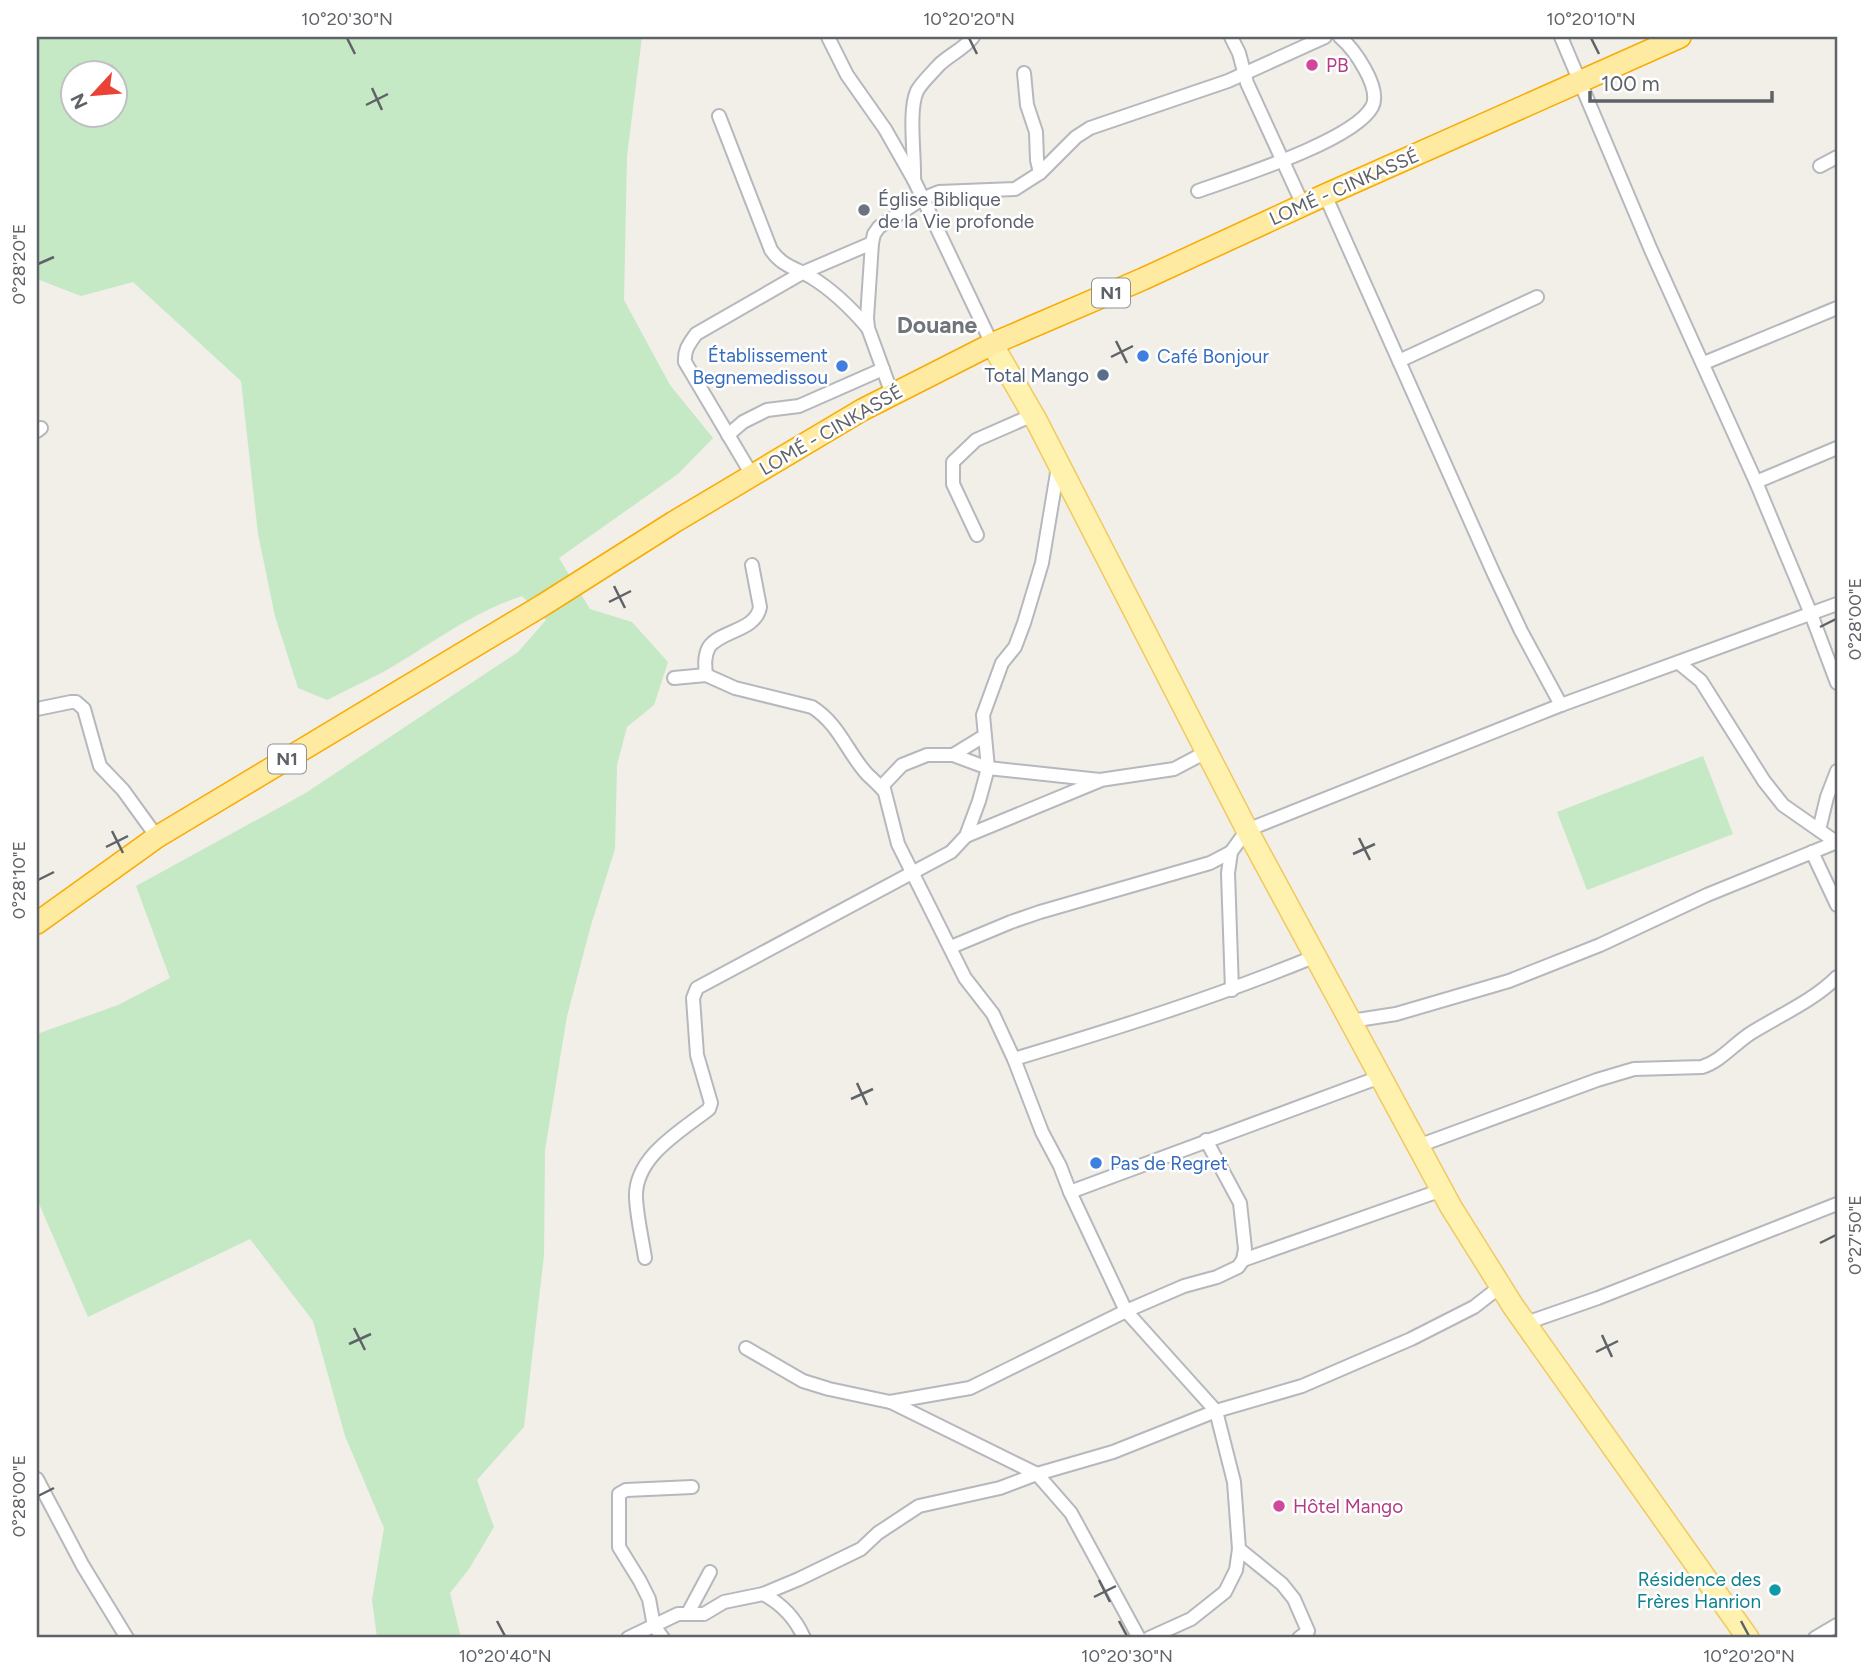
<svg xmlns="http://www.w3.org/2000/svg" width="1874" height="1675" font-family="Figtree,sans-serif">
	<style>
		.green { fill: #c5e8c5; fill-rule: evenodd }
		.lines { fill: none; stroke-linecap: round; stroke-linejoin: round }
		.minor-casing { stroke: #b5b8bc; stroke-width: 16 }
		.primary-casing { stroke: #f2c960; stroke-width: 24 }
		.trunk-casing { stroke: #f9ab00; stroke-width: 24 }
		.minor { stroke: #fff; stroke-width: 12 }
		.primary { stroke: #fff2af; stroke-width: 21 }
		.trunk { stroke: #feeaa1; stroke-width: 21 }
		.ticks { fill: none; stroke: #5f6368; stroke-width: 2.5 }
		.hotel-dot { fill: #d1479c; stroke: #fff; stroke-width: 2.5 }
		.worship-dot { fill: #6b7280; stroke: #fff; stroke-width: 2.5 }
		.shop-dot { fill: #3f7fe0; stroke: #fff; stroke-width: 2.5 }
		.service-dot { fill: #5c6f8a; stroke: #fff; stroke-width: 2.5 }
		.culture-dot { fill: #0f9aa8; stroke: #fff; stroke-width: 2.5 }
		.labels { text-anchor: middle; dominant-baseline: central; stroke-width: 5; stroke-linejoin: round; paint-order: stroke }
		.shield { fill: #fff; stroke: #8f9295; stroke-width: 2 }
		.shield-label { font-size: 18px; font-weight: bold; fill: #5f6368 }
		.hotel-label { font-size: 19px; fill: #b23c85; stroke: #fff; text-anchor: start }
		.street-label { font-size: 19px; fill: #5f6368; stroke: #fff }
		.worship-label { font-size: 19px; fill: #5b616d; stroke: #fff; text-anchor: start }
		.shop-label { font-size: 19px; fill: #366cbe; stroke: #fff; text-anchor: start }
		.service-label { font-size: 19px; fill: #4e5e75; stroke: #fff; text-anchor: end }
		.culture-label { font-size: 19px; fill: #0d838f; stroke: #fff; text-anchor: end }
		.quarter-label { font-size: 23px; font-weight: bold; fill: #70757a; stroke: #fff }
		.neatline { fill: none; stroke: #5f6368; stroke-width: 2.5 }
		.ticks-label { font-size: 18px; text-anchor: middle; fill: #5f6368 }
	</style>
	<rect width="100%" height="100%" fill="#f1efe8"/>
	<g class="green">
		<path d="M 37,37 L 642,37 L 627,156 L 624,300 L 670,385 L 713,438 L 678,474 L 559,558 L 590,609 L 632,622 L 668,662 L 654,705 L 627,727 L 617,765 L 615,849 L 591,925 L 567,1016 L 545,1150 L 544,1255 L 524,1427 L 477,1480 L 494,1527 L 469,1569 L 450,1593 L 461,1638 L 377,1638 L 372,1600 L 384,1528 L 345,1436 L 313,1321 L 250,1239 L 88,1317 L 37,1199 L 37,1034 L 118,1005 L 170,978 L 136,886 L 304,794 L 518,652 L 546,620 L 522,596 C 470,613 432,644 385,671 C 366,681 346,690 327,700 L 298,688 L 275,616 L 258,534 L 241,381 L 133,282 L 81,296 L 37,279 ZM 74,74 L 116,74 L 116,116 L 74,116 Z"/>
		<polygon points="1703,756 1733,834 1587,890 1557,812"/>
	</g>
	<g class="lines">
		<defs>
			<g id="minor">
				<polyline points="828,37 847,75 885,129 914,180 992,344"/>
				<polyline points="1231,37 1239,53 1247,83 1303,205"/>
				<polyline points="1561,37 1651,250 1756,482 1811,614 1837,683"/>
				<polyline points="1024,73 1027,105 1036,132 1037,160 1040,173"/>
				<path d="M 719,116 L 771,250 C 782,266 795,268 811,277 C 834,291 851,308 868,328"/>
				<polyline points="1820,166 1837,157"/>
				<path d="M 914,180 C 915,156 908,111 917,91 C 922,82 932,73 939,65 C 949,55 964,49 973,37"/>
				<path d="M 1198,191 C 1237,177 1353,141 1372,107 C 1382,88 1354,49 1340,37"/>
				<polyline points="1325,195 1494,574 1521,631 1561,705"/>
				<polyline points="1399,361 1537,297"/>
				<polyline points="1704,363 1837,308"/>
				<polyline points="892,394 868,328 867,318 872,243 874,234 879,227 922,199 939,192 1015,189 1040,173 1076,137 1090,128 1228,81 1325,37"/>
				<polyline points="37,431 41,428"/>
				<polyline points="728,435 743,422 767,410 799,406 883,369"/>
				<path d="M 752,475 L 685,362 C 684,350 689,344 696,334 L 802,273 L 872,243"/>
				<polyline points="1756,482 1837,448"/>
				<polyline points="977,535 953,484 953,462 976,440 1033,415"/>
				<polyline points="1679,663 1701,681 1764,781 1783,805 1836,842"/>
				<path d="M 706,675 C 705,666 704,656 709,647 C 721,630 756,631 760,607 L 752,565"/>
				<path d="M 674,678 L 706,675 L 735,688 L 812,707 C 839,724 847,752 867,774 C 872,779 878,784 883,790"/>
				<polyline points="37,709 71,702 76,702 84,709 100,766 123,790 157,837"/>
				<polyline points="953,755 984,736"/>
				<polyline points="1819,830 1827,797 1837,771"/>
				<polyline points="966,836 1099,781"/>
				<polyline points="1812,852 1837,905"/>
				<polyline points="951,947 1011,922 1040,912 1210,863 1231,852"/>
				<polyline points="1232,990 1228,873 1231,852 1247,830 1561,705 1837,604"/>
				<polyline points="1351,1021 1396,1014 1509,981 1600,945 1707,895 1837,842"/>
				<path d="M 1014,1059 C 1118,1028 1216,997 1316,956"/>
				<path d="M 1418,1146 L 1597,1080 L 1634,1069 L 1702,1067 C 1721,1061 1734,1044 1751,1033 C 1780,1015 1813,1001 1837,977"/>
				<polyline points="1070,1192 1380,1077"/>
				<path d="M 645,1258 C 642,1238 637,1218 636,1198 C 634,1157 681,1131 709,1109 L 711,1103 L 697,1055 L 693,998 L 697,988 L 951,852 L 966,836 L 979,801 L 988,768 L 983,715 L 1002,663 L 1015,647 L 1024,623 L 1042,563 L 1058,467"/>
				<polyline points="1243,1260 1442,1190"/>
				<polyline points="1526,1323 1598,1298 1837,1204"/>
				<polyline points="746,1348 803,1381 829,1389 890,1402 970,1388 1126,1311 1184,1286 1217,1277 1238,1267 1243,1260 1245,1249 1240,1203 1206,1140"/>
				<polyline points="891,1402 1037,1474 1071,1513 1139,1638"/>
				<polyline points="37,1479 83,1566 127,1638"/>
				<polyline points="1239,1549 1282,1584 1294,1599 1308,1631 1299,1638"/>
				<path d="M 763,1594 C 782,1604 795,1617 804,1638"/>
				<polyline points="688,1613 710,1572"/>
				<polyline points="628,1638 678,1614 704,1614 724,1602 763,1594 799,1579 861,1549 878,1533 919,1506 1000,1488 1037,1474 1113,1452 1216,1411 1302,1386 1411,1339 1474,1307 1501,1286"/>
				<polyline points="663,1638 654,1626 649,1599 640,1581 619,1547 619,1494 626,1490 692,1487"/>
				<polyline points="1149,1638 1191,1619 1225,1592 1236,1570 1239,1549 1234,1482 1216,1411 1126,1311 1070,1192 1060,1166 1042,1132 1014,1059 993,1014 965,978 898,844 883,785 902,765 927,755 953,755 988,768 1100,780 1174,769 1208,751"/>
				<polyline points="1815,1638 1837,1625"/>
			</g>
			<polyline id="primary" points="992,344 1036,420 1247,830 1451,1207 1513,1306 1748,1638"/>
			<polyline id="trunk" points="37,923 157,837 543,605 674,522 862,410 992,344 1143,279 1325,195 1680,37"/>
		</defs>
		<use href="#minor" class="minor-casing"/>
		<use href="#primary" class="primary-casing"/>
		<use href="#trunk" class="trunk-casing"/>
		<use href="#minor" class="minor"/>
		<use href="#primary" class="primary"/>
		<use href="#trunk" class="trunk"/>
	</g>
	<path class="ticks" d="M 347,38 L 355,54M 969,38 L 977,54M 1591,38 L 1599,54M 372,88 L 382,110M 366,105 L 388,94M 38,264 L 54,257M 1116,341 L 1127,363M 1111,357 L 1133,346M 614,586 L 625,608M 609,602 L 631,591M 1820,627 L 1836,619M 112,831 L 123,853M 1359,838 L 1370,860M 106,847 L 128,836M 1353,854 L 1375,844M 38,880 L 54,872M 857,1083 L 867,1105M 851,1099 L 873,1089M 1820,1243 L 1836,1235M 354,1328 L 365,1350M 1602,1335 L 1612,1357M 349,1344 L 371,1334M 1596,1352 L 1618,1341M 38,1496 L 54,1488M 1099,1580 L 1110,1602M 1094,1597 L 1116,1586M 497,1621 L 505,1636M 1119,1621 L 1127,1636M 1741,1621 L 1749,1636"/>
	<g class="hotel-dot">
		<circle cx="1312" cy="65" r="7"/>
		<circle cx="1279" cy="1506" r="7"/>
	</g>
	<circle class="worship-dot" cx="864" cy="210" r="7"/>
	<g class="shop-dot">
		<circle cx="1143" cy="356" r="7"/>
		<circle cx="842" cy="366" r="7"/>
		<circle cx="1096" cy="1163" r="7"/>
	</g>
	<circle class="service-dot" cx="1103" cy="375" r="7"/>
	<circle class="culture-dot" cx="1775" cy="1590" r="7"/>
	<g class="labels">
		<g class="shield">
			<rect x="1092" y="278.5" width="38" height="29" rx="5"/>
			<rect x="268" y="744.5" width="38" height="29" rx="5"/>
		</g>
		<g class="shield-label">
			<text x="1111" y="293">N1</text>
			<text x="287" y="759">N1</text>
		</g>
		<g class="hotel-label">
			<text x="1326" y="65">PB</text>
			<text x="1293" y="1506">Hôtel Mango</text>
		</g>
		<g class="street-label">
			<text transform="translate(1344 187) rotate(-24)">LOMÉ - CINKASSÉ</text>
			<text transform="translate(831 430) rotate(-30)">LOMÉ - CINKASSÉ</text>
		</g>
		<g class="worship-label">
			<text x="878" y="199">Église Biblique<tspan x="878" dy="22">de la Vie profonde</tspan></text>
		</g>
		<g class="shop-label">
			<text x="828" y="355" text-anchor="end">Établissement<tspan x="828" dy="22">Begnemedissou</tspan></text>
			<text x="1157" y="356">Café Bonjour</text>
			<text x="1110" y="1163">Pas de Regret</text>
		</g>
		<g class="service-label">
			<text x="1089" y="375">Total Mango</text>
		</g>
		<g class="culture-label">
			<text x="1761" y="1579">Résidence des<tspan x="1761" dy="22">Frères Hanrion</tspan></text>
		</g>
		<g class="quarter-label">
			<text x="937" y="325">Douane</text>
		</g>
	</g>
	<rect width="1874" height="1675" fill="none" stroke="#ffffff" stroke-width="77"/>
	<g transform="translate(94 94) rotate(244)"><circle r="33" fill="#ffffff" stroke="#bfc1c3" stroke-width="2"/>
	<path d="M0-5L12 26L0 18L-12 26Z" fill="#ea4335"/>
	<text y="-10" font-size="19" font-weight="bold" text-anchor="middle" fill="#5f6368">N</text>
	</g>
	<path d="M1590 91v10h182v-10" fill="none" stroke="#5f6368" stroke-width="3.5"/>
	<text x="1601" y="91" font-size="21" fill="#5f6368" stroke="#ffffff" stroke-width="5" paint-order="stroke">100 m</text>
	<rect x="38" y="38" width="1798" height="1598" class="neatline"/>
	<g class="ticks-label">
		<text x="347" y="25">10°20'30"N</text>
		<text x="969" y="25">10°20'20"N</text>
		<text x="1591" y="25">10°20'10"N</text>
		<text transform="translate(19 264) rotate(-90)" y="6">0°28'20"E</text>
		<text transform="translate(1855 619) rotate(-90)" y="6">0°28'00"E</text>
		<text transform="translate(19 880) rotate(-90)" y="6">0°28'10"E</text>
		<text transform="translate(1855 1235) rotate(-90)" y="6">0°27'50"E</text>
		<text transform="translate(19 1496) rotate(-90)" y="6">0°28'00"E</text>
		<text x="505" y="1662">10°20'40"N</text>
		<text x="1127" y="1662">10°20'30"N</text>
		<text x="1749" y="1662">10°20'20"N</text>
	</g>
</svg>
